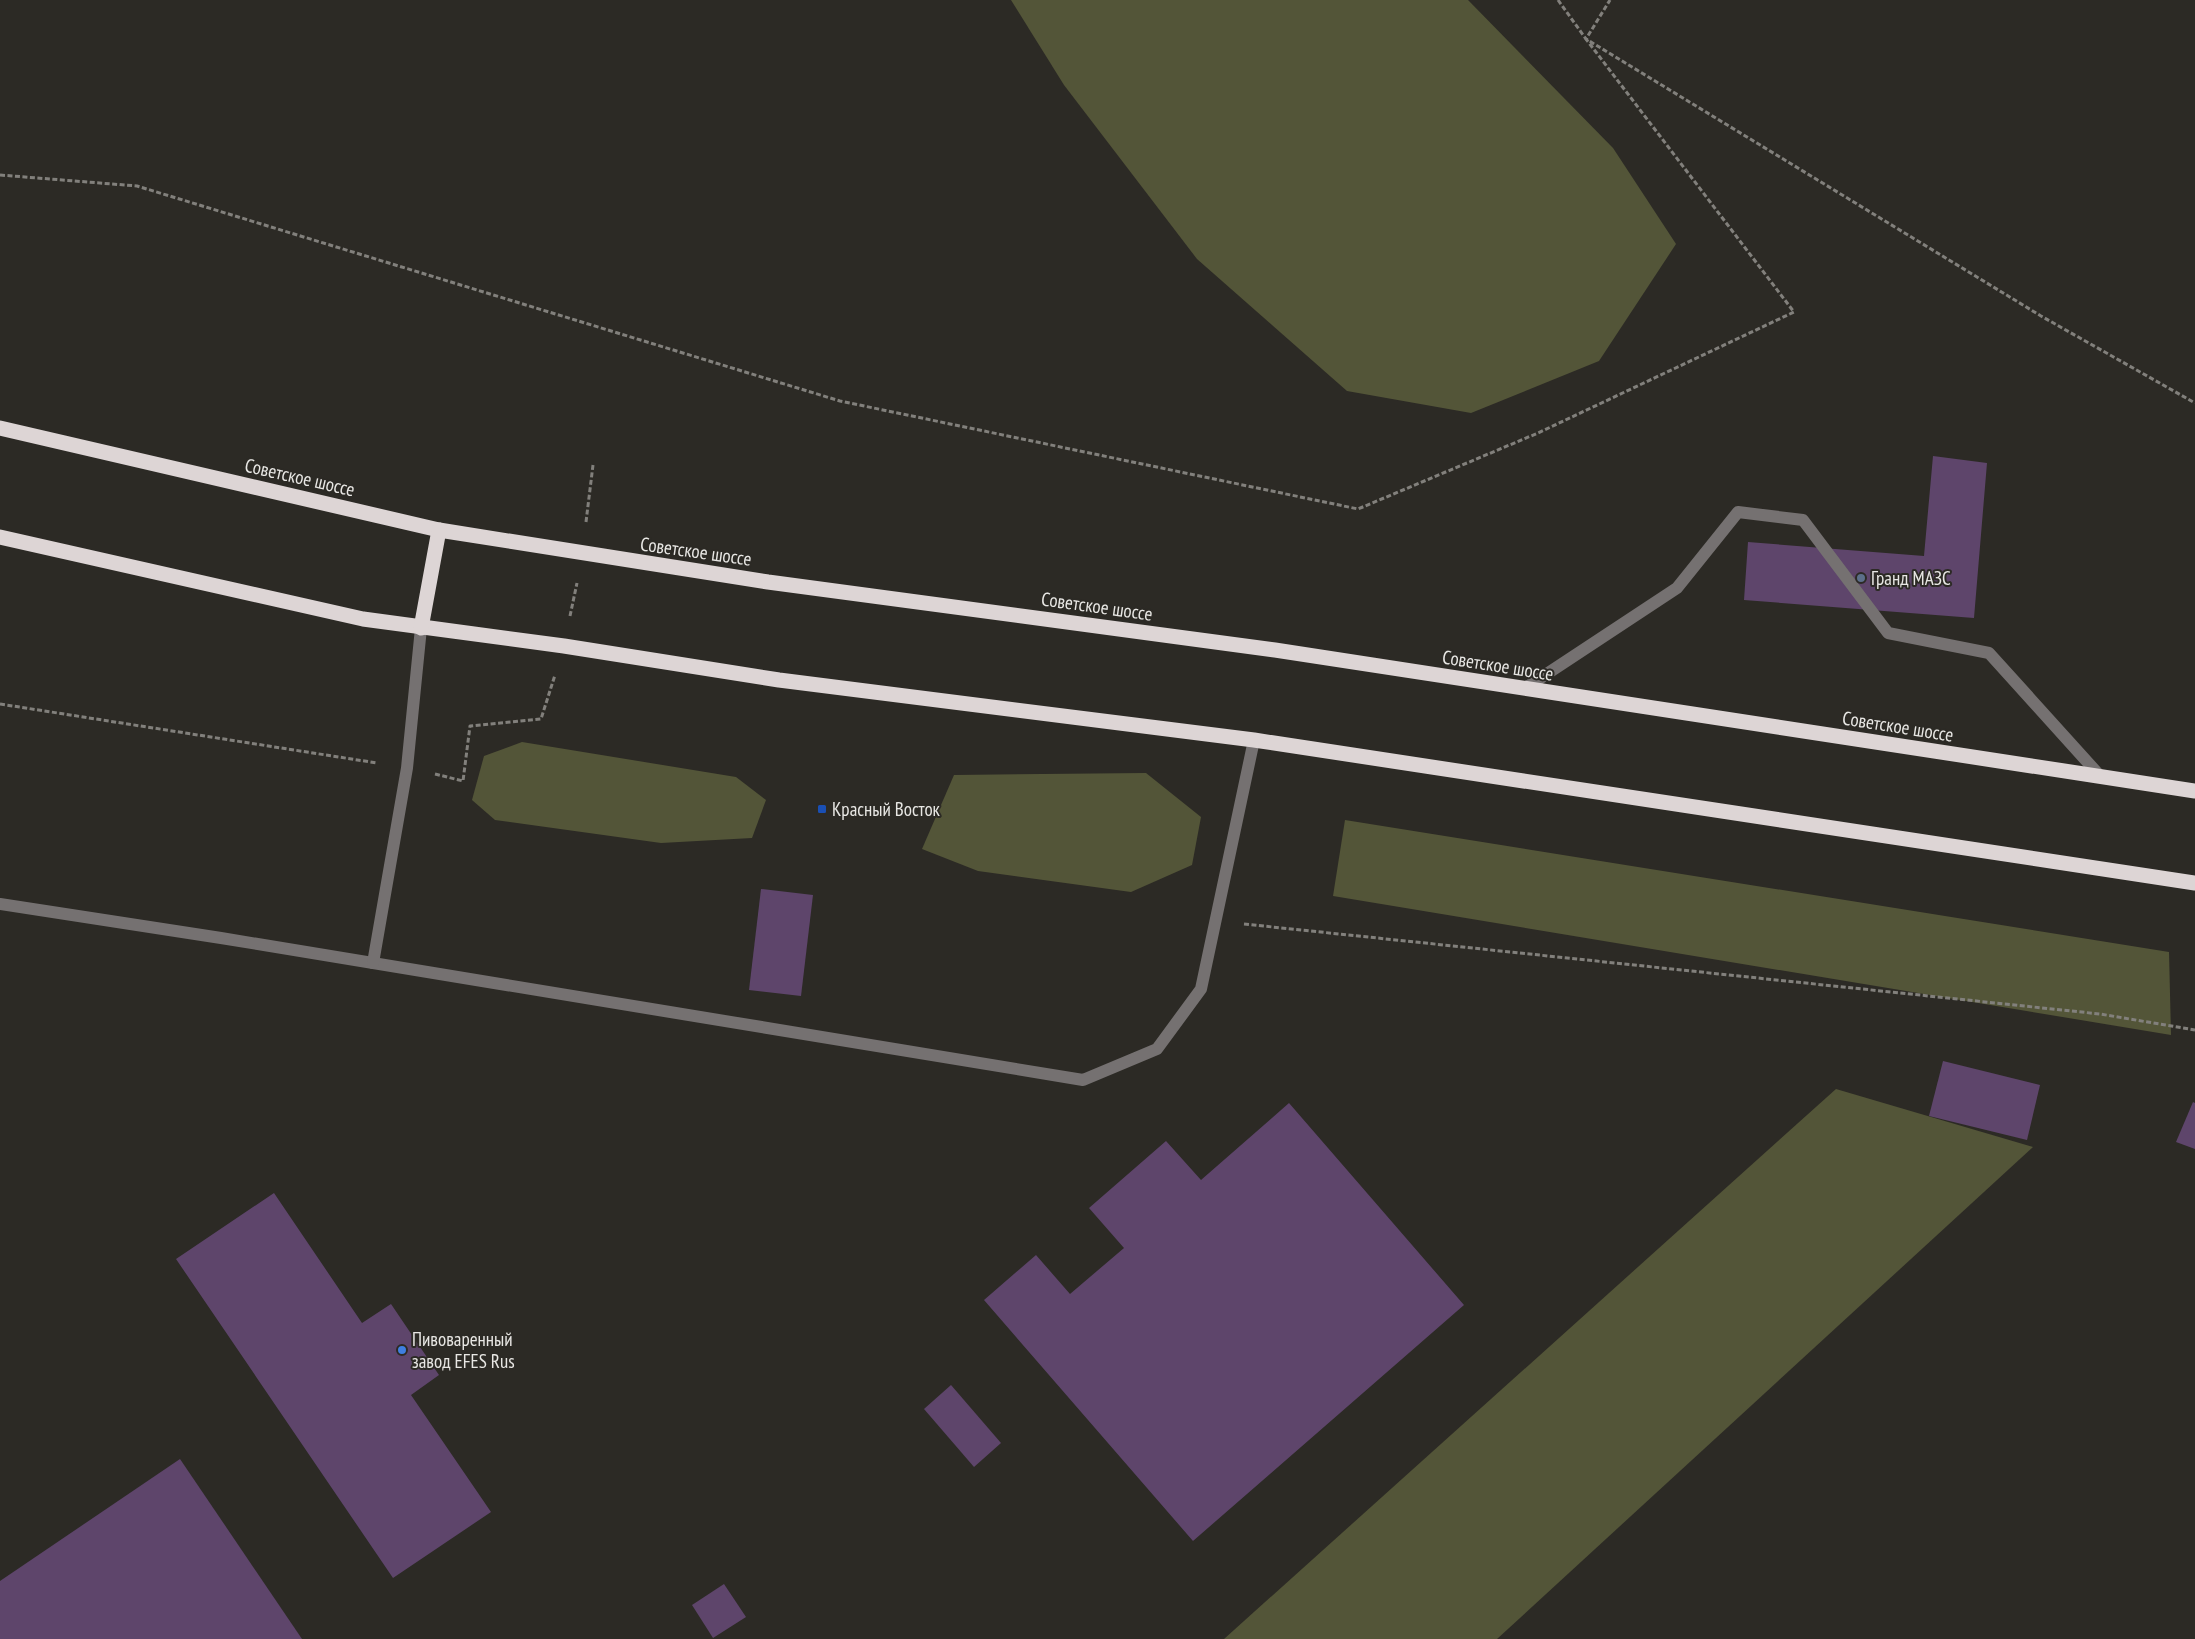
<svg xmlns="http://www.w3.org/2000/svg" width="2195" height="1639" font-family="'PT Sans Narrow',sans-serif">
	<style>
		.green { fill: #535538 }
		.building { fill: #5e456b }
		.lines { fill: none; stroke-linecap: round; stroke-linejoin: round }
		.path { stroke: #82807c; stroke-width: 3; stroke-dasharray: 5 2.5; stroke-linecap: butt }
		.minor { stroke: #757171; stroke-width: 12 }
		.highway { stroke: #ddd5d5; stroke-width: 15 }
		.service-dot { fill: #5c6f8a; stroke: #2c2a25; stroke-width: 2 }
		.transit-dot { fill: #1a4fb4; stroke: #2c2a25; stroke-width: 2 }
		.shop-dot { fill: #3f7fe0; stroke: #2c2a25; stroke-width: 2 }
		.labels { text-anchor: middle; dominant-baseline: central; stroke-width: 4; stroke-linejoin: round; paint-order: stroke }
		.street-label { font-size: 19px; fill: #e8e7e4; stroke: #2c2a25 }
		.poi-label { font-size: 19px; fill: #e8e7e4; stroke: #2c2a25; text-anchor: start }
	</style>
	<rect width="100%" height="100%" fill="#2c2a25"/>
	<g class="green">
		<polygon points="1011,0 1468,0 1613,148 1676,244 1599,361 1471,413 1347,391 1197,259 1064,85"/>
		<polygon points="522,742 736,777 766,800 752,838 661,843 495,820 472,800 484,756"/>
		<polygon points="1146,773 1201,817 1192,865 1131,892 978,871 922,849 954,775"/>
		<polygon points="1345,820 2169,952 2171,1035 1333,896"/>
		<polygon points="1836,1089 2033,1147 1497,1639 1224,1639"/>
	</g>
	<g class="building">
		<polygon points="1933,456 1987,463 1974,618 1744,600 1748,542 1924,556"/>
		<polygon points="761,889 813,895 801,996 749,990"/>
		<polygon points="1943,1061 2040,1085 2027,1140 1929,1116"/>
		<polygon points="2193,1102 2195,1103 2195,1149 2176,1142"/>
		<polygon points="1289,1103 1464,1305 1193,1541 984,1300 1036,1255 1070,1294 1124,1248 1089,1208 1166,1141 1201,1180"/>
		<polygon points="274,1193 362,1323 391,1304 439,1375 411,1395 491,1512 393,1578 176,1259"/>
		<polygon points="951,1385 1001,1443 974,1467 924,1409"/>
		<polygon points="180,1459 302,1639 0,1639 0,1581"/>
		<polygon points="724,1584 746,1617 713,1638 692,1605"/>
	</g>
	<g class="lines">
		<g class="path">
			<polyline points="1558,0 1586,39 2041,316 2195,403"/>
			<polyline points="0,175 137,186 840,401 1358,509 1538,433 1794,312 1586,39 1610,0"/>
			<polyline points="586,522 593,465"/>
			<polyline points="570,616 577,583"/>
			<polyline points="0,704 377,763"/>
			<polyline points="435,774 463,781 470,726 541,719 555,675"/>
			<polyline points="1244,924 2100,1014 2195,1030"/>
		</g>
		<g class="minor">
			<polyline points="1524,689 1677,588 1738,512 1803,520 1888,633 1989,653 2101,777"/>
			<polyline points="0,904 221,938 1083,1080 1157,1049 1201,989 1254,740"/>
			<polyline points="373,963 407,768 421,628"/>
		</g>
		<g class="highway">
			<polyline points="0,428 439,530 768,582 1275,650 2195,791"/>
			<polyline points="0,537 363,619 564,646 779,680 1254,740 2195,883"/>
			<polyline points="421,628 439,530"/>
		</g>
	</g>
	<circle class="service-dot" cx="1861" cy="578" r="5"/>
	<rect class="transit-dot" x="817" y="804" width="10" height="10" rx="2.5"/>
	<circle class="shop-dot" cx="402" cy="1350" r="5"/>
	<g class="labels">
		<g class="street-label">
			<text transform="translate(300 477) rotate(13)">Советское шоссе</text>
			<text transform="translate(696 551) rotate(8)">Советское шоссе</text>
			<text transform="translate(1097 606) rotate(8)">Советское шоссе</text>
			<text transform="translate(1498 665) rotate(9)">Советское шоссе</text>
			<text transform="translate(1898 726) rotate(9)">Советское шоссе</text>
		</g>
		<g class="poi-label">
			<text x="1871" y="578">Гранд МАЗС</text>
			<text x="832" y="809">Красный Восток</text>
			<text x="412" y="1339">Пивоваренный<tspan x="412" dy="22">завод EFES Rus</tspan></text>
		</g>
	</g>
</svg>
